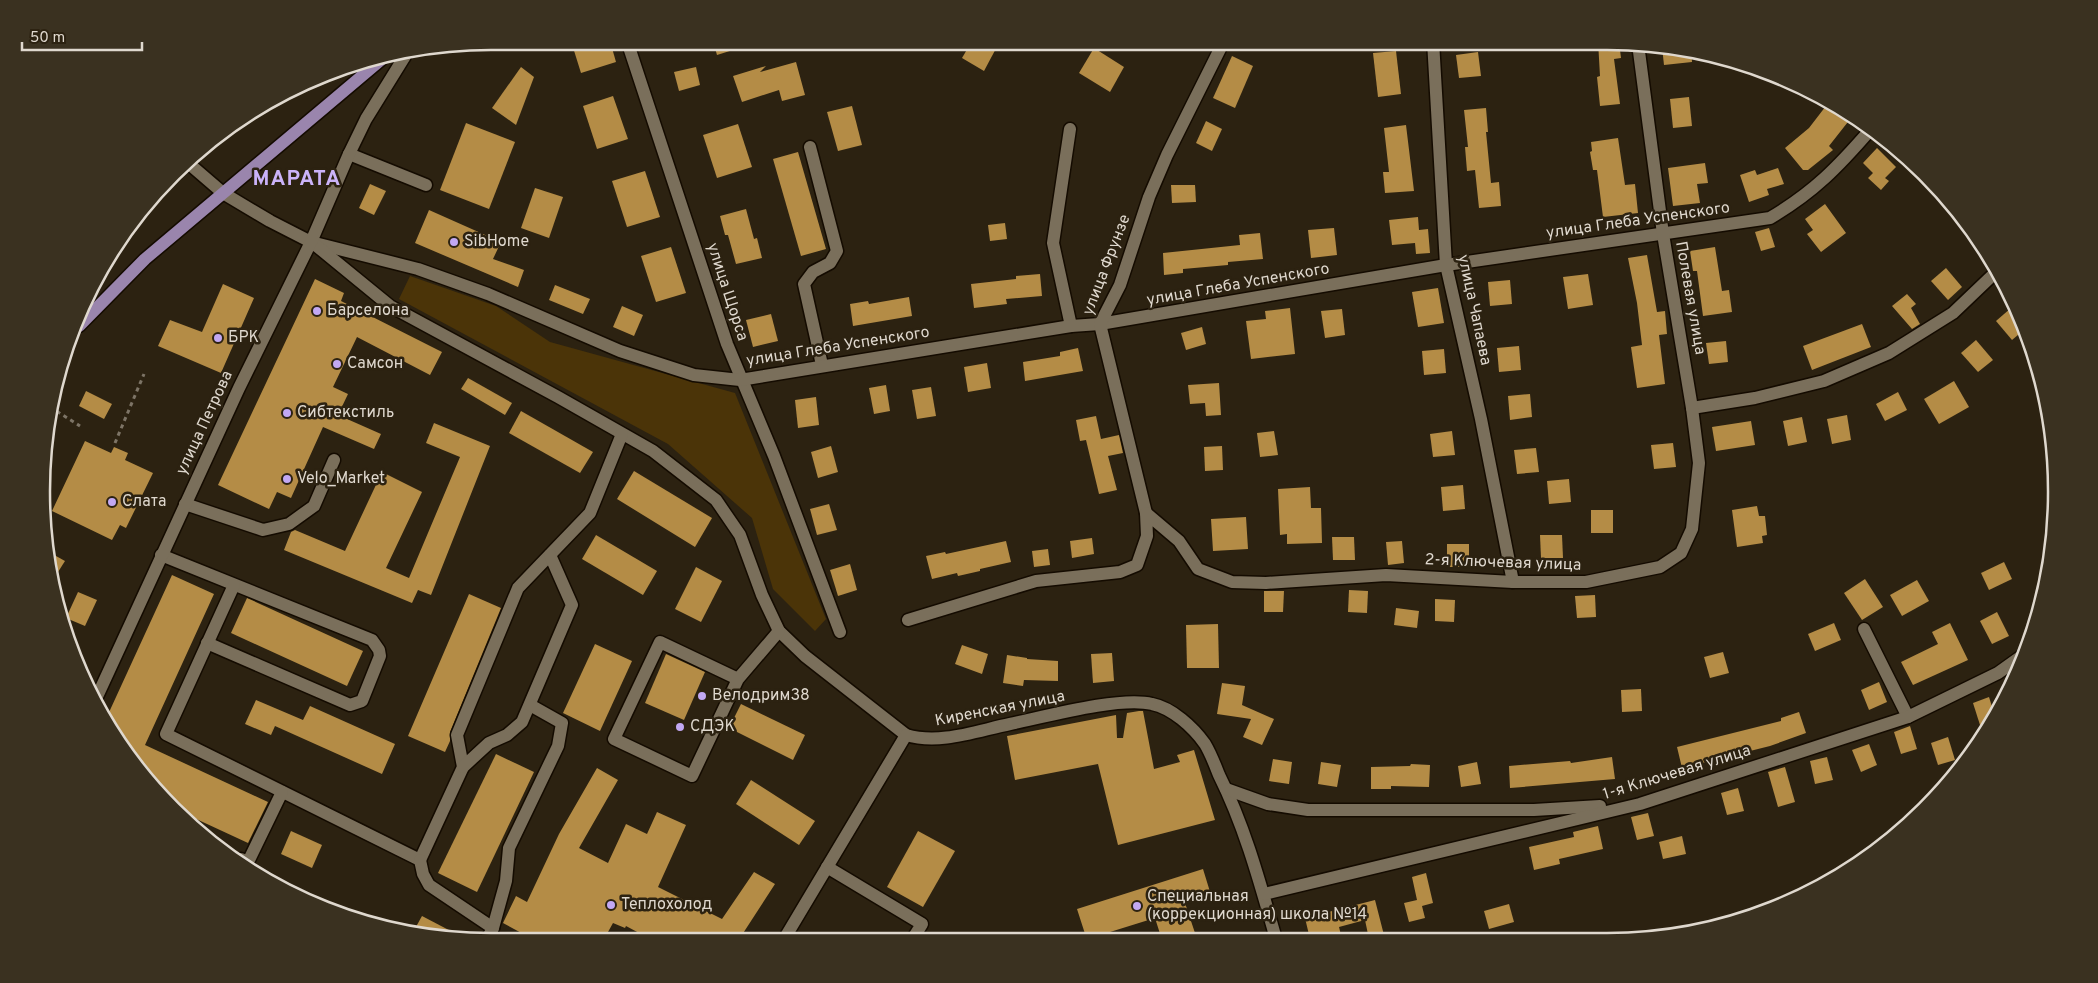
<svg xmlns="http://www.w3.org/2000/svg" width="2098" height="983" font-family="Overpass,sans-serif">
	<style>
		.green { fill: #4b3408 }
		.building { fill: #b48c46 }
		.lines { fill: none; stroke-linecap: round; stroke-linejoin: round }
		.minor-casing { stroke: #140b00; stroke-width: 15 }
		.major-casing { stroke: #140b00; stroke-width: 15 }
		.path { stroke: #7d7466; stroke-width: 3; stroke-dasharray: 4 4; stroke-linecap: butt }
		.minor { stroke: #7a6f5b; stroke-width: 12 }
		.major { stroke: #9a85ad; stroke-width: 12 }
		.poi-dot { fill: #c2a8f3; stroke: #2c2211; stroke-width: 2 }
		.labels { text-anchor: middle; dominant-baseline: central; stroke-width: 5; stroke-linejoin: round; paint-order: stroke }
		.street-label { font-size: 16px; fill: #dfd8ce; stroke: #2c2211 }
		.poi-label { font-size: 16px; fill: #dfd8ce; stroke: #2c2211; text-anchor: start }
		.district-label { font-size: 21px; font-weight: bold; letter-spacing: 1px; fill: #cbb3f9; stroke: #2c2211 }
		.rim { fill: none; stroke: #dfd8ce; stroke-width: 2.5 }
	</style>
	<rect width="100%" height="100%" fill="#2c2211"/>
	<polygon class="green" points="410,276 496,306 550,342 735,393 826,619 815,631 773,589 752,518 668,444 399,299"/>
	<g class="building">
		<polygon points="571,41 610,41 616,62 581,73"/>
		<polygon points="713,41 752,41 752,44 717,55"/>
		<polygon points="972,41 1000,41 984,71 962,58"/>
		<polygon points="1598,41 1619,42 1621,58 1614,59 1620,104 1600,106 1597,77 1600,76"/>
		<polygon points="1662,47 1691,50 1692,62 1664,65"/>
		<polygon points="1094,48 1124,67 1110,92 1079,73"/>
		<polygon points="1396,51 1401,94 1378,97 1373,53"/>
		<polygon points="1478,52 1481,76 1459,78 1456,55"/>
		<polygon points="1232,56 1253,66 1235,108 1213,98"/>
		<polygon points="796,62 805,95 782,101 779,90 742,102 733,76 766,66 760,72"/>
		<polygon points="521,67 534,77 516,125 492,108"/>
		<polygon points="696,67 700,85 679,91 674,72"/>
		<polygon points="613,96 628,139 597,149 583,106"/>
		<polygon points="1689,97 1692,126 1673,128 1670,99"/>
		<polygon points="1829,102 1851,118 1829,146 1833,150 1808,170 1803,170 1785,148 1809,128"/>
		<polygon points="852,106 862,145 838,151 827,112"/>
		<polygon points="1486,108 1488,132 1486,132 1491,183 1499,182 1501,206 1479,208 1475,170 1467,171 1465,147 1468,147 1464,110"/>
		<polygon points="1206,121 1222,129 1212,151 1196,143"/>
		<polygon points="466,123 515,142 489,209 440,190"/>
		<polygon points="738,124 752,167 717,178 703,135"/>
		<polygon points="1406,125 1414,191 1385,193 1383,172 1389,172 1384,128"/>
		<polygon points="1618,138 1625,185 1635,184 1638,213 1603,217 1597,170 1593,170 1590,152 1592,151 1591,142"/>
		<polygon points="1877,148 1896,167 1885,178 1889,181 1881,190 1868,178 1873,173 1863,163"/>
		<polygon points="798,152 826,249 801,256 773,159"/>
		<polygon points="1705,163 1708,183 1697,184 1700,203 1673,206 1668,168"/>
		<polygon points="1778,168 1784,184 1767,189 1769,195 1749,202 1740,175 1755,170 1757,175"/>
		<polygon points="645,171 660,217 627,227 612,181"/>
		<polygon points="370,184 386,191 374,215 359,208"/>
		<polygon points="1171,185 1195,185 1196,202 1172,203"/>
		<polygon points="535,188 563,197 549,238 521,228"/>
		<polygon points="1825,204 1846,233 1821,252 1807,234 1813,230 1805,219"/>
		<polygon points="746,209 754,239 757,238 762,258 736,264 728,235 725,235 720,216"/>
		<polygon points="429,210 501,242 493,259 524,270 518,287 415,243"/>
		<polygon points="1418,217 1419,230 1428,229 1430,253 1416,254 1415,243 1392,245 1389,220"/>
		<polygon points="1005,223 1007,239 990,241 988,225"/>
		<polygon points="1334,228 1337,255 1311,258 1308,230"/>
		<polygon points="1769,228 1775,247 1761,251 1755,232"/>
		<polygon points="1260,233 1263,259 1228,262 1228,265 1183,269 1183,273 1164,275 1163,253 1240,245 1239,235"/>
		<polygon points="671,247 686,293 656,302 641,256"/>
		<polygon points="1715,247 1722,291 1729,290 1732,312 1703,316 1697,271 1693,271 1690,251"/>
		<polygon points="1647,255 1657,312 1665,311 1667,334 1659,335 1665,384 1637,388 1631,347 1642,345 1637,303 1628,258"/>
		<polygon points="1946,268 1962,287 1948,300 1931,281"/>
		<polygon points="1040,274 1042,296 1006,299 1007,304 974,308 971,284 1016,279 1016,276"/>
		<polygon points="1588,274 1593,305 1568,309 1563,277"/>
		<polygon points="315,279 344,293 341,301 442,352 430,375 357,337 333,387 348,394 338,415 381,434 374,449 323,427 291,498 277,492 269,509 218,485"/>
		<polygon points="1510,280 1512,304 1490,306 1488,282"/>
		<polygon points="223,284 254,298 221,373 158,346 170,320 202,332"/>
		<polygon points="555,285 590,299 583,314 549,300"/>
		<polygon points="1438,288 1444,323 1418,327 1412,292"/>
		<polygon points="1907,294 1916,304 1911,308 1920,324 1912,329 1892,306"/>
		<polygon points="909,297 912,316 853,326 850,304 868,301 869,304"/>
		<polygon points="622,306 643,315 634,336 613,327"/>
		<polygon points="1290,308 1295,354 1251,359 1246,321 1266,319 1265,311"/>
		<polygon points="2011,308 2024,323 2025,329 2012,340 1996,321"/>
		<polygon points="1342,309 1345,335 1325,338 1321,311"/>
		<polygon points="771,314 778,341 753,347 746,320"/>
		<polygon points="1862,324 1871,347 1812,370 1803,346"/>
		<polygon points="1202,327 1206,344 1186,350 1181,333"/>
		<polygon points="1976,340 1993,360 1978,372 1961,353"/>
		<polygon points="1726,341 1728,362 1709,364 1706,343"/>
		<polygon points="1519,346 1521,370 1499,372 1497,348"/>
		<polygon points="1078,348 1083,371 1025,381 1023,362 1060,356 1060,352"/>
		<polygon points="1444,349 1446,373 1424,375 1422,351"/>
		<polygon points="987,363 991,388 968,392 964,367"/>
		<polygon points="468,378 512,403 505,415 461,389"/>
		<polygon points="1954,381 1969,407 1939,424 1924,399"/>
		<polygon points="1219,383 1221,415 1206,416 1205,403 1190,404 1188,385"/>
		<polygon points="886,385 890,411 874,414 869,388"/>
		<polygon points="931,387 936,416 917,419 912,390"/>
		<polygon points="86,391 112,404 104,419 79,406"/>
		<polygon points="1898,392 1907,410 1885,421 1876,404"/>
		<polygon points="1530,394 1532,417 1510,420 1508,396"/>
		<polygon points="816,397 819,425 798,428 795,400"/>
		<polygon points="521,411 593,452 580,473 509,433"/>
		<polygon points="1847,415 1851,440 1832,444 1827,419"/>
		<polygon points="1096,416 1101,439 1119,435 1123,453 1108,456 1117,490 1099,494 1086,440 1080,441 1076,420"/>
		<polygon points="1802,417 1807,442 1788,446 1783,421"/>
		<polygon points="1751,421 1755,445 1716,451 1712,427"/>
		<polygon points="434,423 490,446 431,595 418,590 412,603 284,550 291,532 295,530 345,551 382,472 422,492 386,568 409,578 460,457 426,443"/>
		<polygon points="1274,431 1278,455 1260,457 1257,433"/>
		<polygon points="1452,431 1455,455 1433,457 1430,434"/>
		<polygon points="85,441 111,453 114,447 128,453 125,460 153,473 126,528 120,525 112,540 52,511"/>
		<polygon points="1673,443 1676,467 1654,469 1651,445"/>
		<polygon points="831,446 838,472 818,478 811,452"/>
		<polygon points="1222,446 1223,470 1205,471 1204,447"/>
		<polygon points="1536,448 1539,472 1517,474 1514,450"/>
		<polygon points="634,471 712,518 695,547 617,499"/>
		<polygon points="1569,479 1571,502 1549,504 1547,481"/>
		<polygon points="1463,485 1465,509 1443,511 1441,487"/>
		<polygon points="1310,487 1311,508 1321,508 1322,543 1287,544 1287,534 1280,535 1278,489"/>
		<polygon points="829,504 837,530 817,535 810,509"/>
		<polygon points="1757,506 1759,516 1765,516 1767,535 1762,536 1763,543 1737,547 1732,510"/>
		<rect x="1591" y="510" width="22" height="23"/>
		<polygon points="1246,517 1248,549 1213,551 1211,519"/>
		<polygon points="596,535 657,571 643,595 582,559"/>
		<polygon points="1540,535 1562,535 1563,558 1541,558"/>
		<polygon points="1332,537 1354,537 1355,560 1333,560"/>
		<polygon points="1092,538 1094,554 1072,558 1070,541"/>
		<polygon points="1006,541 1011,562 980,569 980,571 958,576 957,573 932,579 926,556 945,552 946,554"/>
		<polygon points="1402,541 1404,563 1388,565 1386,542"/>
		<rect x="1447" y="544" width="22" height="23"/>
		<polygon points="1048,549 1050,565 1034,567 1032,551"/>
		<polygon points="47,551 65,561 51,583 50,579"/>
		<polygon points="2004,562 2012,579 1989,590 1981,573"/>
		<polygon points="850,564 857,590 838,596 830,570"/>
		<polygon points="696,567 722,581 701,622 675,609"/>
		<polygon points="172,575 214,594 145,745 268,802 248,843 179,811 105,721"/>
		<polygon points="1865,579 1883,607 1862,620 1844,593"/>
		<polygon points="1917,580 1929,601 1902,616 1890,595"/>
		<polygon points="1349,590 1368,591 1367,613 1348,612"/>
		<polygon points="1264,591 1284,591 1283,612 1264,612"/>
		<polygon points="78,592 97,600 85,626 66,618"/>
		<polygon points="469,594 501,608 450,732 450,741 445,752 408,736"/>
		<polygon points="1595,595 1596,617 1577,618 1575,596"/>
		<polygon points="247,598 363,651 347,686 231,633"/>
		<polygon points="1435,599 1455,600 1454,622 1435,621"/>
		<polygon points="1396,608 1419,611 1417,628 1394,625"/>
		<polygon points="1997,612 2009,636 1992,644 1980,621"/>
		<polygon points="1834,623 1841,640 1815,651 1808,634"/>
		<polygon points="1950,623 1968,660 1913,685 1901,662 1938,644 1932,632"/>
		<polygon points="1218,624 1219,668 1187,668 1186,625"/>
		<polygon points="595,644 632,661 600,731 563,713"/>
		<polygon points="962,645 988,654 982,674 955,664"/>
		<polygon points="1723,652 1729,673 1710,678 1704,657"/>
		<polygon points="1112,653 1114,681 1093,683 1091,654"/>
		<polygon points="666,654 705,672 684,720 645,703"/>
		<polygon points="1007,655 1027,658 1027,659 1058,661 1058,681 1024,680 1023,686 1003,683"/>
		<polygon points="1879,682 1887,702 1869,710 1861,690"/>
		<polygon points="1222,683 1245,686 1242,705 1274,719 1262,745 1243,737 1251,719 1217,714"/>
		<polygon points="1641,689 1642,711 1622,712 1621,690"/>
		<polygon points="1989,697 1994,713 1989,722 1980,725 1973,703"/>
		<polygon points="256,700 303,720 310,706 395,744 382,774 275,726 271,735 245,724"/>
		<polygon points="741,704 805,735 793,760 729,728"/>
		<polygon points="1139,711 1143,711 1154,769 1180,762 1177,755 1194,750 1215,820 1118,845 1098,764 1015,780 1007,736 1116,715 1117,738 1123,738 1127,713"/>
		<polygon points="1799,712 1806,733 1770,746 1682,768 1677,747 1781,721 1781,718"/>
		<polygon points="1910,726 1917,749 1901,754 1894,732"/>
		<polygon points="1948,737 1955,760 1938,765 1931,743"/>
		<polygon points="1869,744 1877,765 1861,772 1852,750"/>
		<polygon points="496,754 534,772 477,892 438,873"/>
		<polygon points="1612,757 1615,779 1510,788 1509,766 1570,761 1571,763"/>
		<polygon points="1827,757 1833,780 1815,784 1810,761"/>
		<polygon points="1273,759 1292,762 1289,784 1269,781"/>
		<polygon points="1321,762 1341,765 1337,787 1318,784"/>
		<polygon points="1477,762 1481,784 1461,787 1458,766"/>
		<polygon points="1411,764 1430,765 1429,787 1391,786 1391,789 1371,789 1371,767 1410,766"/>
		<polygon points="1785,767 1795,802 1778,807 1768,772"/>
		<polygon points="597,768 618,780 579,848 608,863 626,824 647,834 657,812 686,825 658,887 722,919 754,872 775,884 738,941 654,941 626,926 625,928 613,923 603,941 538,942 503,923 516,896 527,902 559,834"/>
		<polygon points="751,780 815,821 799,845 736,804"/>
		<polygon points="1738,788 1744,811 1727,815 1721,793"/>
		<polygon points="1648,813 1654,836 1637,840 1631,817"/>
		<polygon points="1598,826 1603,849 1559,859 1560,864 1534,870 1529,847 1574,837 1573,832"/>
		<polygon points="291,831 322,845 312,868 281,854"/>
		<polygon points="918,831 955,851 923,907 887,887"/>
		<polygon points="1682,836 1686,854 1663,859 1659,842"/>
		<polygon points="1203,869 1211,895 1185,903 1197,939 1162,940 1155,918 1110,932 1113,940 1087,940 1077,909"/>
		<polygon points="1426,873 1433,903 1422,906 1425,918 1409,922 1404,903 1417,900 1412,877"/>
		<polygon points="1375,900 1385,939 1369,939 1365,920 1339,927 1342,939 1310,939 1305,918"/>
		<polygon points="1509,904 1514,922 1489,929 1484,911"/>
		<polygon points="422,916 466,939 412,934"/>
	</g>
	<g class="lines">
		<defs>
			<g id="minor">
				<polyline points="627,41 727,344 774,456 840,632"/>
				<polyline points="1433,41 1446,265 1481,419 1513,582"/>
				<polyline points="1070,129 1053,243 1071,326"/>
				<polyline points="810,147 837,251 830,263 813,272 804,284 822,365"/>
				<polyline points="349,154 426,185"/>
				<path d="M 187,162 L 223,193 L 270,221 L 311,242 L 418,269 L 488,294 L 620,351 L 694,375 L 740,380 L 1071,326 L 1100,324 L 1446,265 L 1770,218 C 1814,192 1838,167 1871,129"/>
				<path d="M 313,243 L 390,306 L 558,397 L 653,451 L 716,500 L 740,535 L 762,595 L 779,631 L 805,656 L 906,735 C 940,745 976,731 1010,724 C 1044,717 1120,696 1152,704 C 1172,708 1193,727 1205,744 C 1211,754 1215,765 1219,775 C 1245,827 1260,883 1276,939"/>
				<polyline points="1692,408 1755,398 1824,381 1889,353 1953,313 1997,271"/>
				<polyline points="185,504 263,530 289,524 314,506 334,460"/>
				<polyline points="1146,513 1100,324 1120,285 1149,197 1167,155 1224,41"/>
				<polyline points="161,555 372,640 379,650 380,656 362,701 350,705 207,643"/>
				<polyline points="234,585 166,734 420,860 463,767 457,735 518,588 590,513 622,434"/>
				<polyline points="908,620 1036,581 1120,572 1137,565 1147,536 1146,513 1179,541 1198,569 1232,582 1266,583 1386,575 1513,582 1586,582 1660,567 1681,553 1692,529 1699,463 1692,408 1663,234 1638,44"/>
				<polyline points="1864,629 1908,717"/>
				<polyline points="738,679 692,776 614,739 660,642 738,679 779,631"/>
				<polyline points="95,701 239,388 311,242 349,154 366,119 405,56"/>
				<polyline points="463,767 489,743 507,735 522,722 572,605 550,555"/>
				<polyline points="1226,789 1268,804 1308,810 1534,810 1600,806"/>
				<polyline points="241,859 248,862 282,792"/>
				<polyline points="420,860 423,874 429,885 493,928"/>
				<polyline points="827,867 922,924 912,940"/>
				<polyline points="1264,894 1640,804 1908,717 1998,673 2026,653"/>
				<polyline points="486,941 493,928 506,881 509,848 558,746 562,723 530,705"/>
				<polyline points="783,941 906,735"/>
			</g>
			<polyline id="major" points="79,326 145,259 382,59"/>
		</defs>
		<use href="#minor" class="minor-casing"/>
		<use href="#major" class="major-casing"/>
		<g class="path">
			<polyline points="50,407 80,426"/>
			<polyline points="115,443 144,374"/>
		</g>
		<use href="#minor" class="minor"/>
		<use href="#major" class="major"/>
	</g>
	<g class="poi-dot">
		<circle cx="454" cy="242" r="5"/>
		<circle cx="317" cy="311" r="5"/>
		<circle cx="218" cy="338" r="5"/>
		<circle cx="337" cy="364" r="5"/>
		<circle cx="287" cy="413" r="5"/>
		<circle cx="287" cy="479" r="5"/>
		<circle cx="112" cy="502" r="5"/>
		<circle cx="702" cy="696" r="5"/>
		<circle cx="680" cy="727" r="5"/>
		<circle cx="611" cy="905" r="5"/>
		<circle cx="1137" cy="906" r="5"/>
	</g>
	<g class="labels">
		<g class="street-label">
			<text transform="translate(1638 221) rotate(-8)">улица Глеба Успенского</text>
			<text transform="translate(1107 265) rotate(-69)">улица Фрунзе</text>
			<text transform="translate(1238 285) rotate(-10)">улица Глеба Успенского</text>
			<text transform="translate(727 292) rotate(72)">улица Щорса</text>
			<text transform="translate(1690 298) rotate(80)">Полевая улица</text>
			<text transform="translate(1474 310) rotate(78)">улица Чапаева</text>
			<text transform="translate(838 347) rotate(-9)">улица Глеба Успенского</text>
			<text transform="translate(205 423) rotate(-65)">улица Петрова</text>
			<text transform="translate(1503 563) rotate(2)">2-я Ключевая улица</text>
			<text transform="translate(1000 709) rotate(-11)">Киренская улица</text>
			<text transform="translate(1677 773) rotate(-17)">1-я Ключевая улица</text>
		</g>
		<g class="poi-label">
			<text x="464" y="242">SibHome</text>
			<text x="327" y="311">Барселона</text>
			<text x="228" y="338">БРК</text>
			<text x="347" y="364">Самсон</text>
			<text x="297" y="413">Сибтекстиль</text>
			<text x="297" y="479">Velo_Market</text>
			<text x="122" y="502">Слата</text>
			<text x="712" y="696">Велодрим38</text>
			<text x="690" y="727">СДЭК</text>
			<text x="1147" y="897">Специальная<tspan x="1147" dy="18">(коррекционная) школа №14</tspan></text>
			<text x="621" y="905">Теплохолод</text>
		</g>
		<g class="district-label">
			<text x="297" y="179">МАРАТА</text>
		</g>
	</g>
	<path d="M0 0H2098V983H0ZM491 50H1607A441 441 0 0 1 2048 491V492A441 441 0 0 1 1607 933H491A441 441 0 0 1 50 492V491A441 441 0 0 1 491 50Z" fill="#3a3120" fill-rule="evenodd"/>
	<path class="rim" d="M491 50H1607A441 441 0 0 1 2048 491V492A441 441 0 0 1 1607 933H491A441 441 0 0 1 50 492V491A441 441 0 0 1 491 50Z"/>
	<path d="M22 42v8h120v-8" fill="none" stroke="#dfd8ce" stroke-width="2.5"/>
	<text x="30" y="42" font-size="15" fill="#dfd8ce" stroke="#2c2211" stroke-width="4" paint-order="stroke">50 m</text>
</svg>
